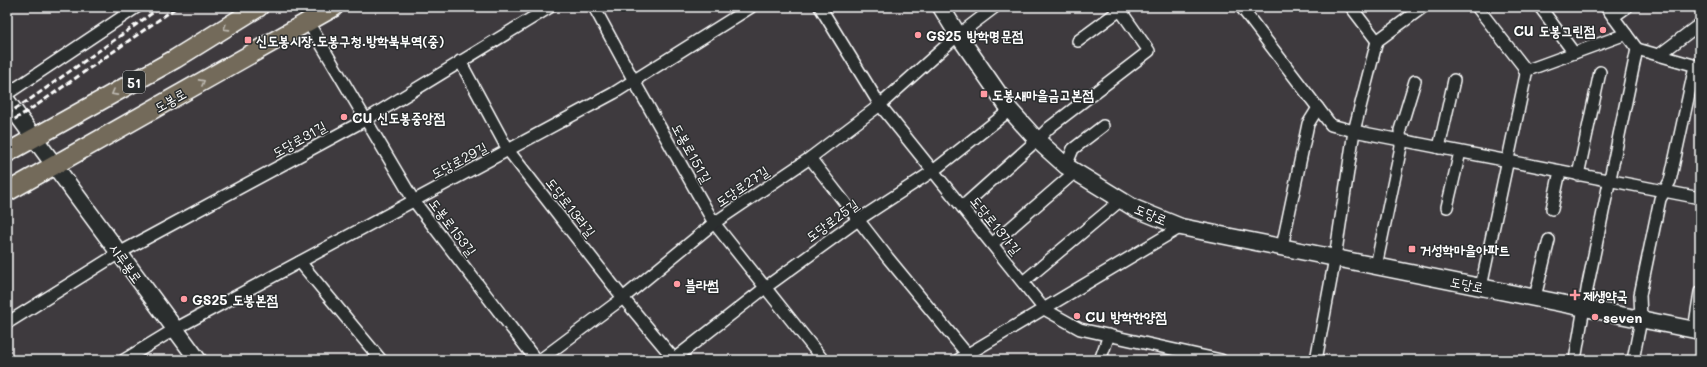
<svg xmlns="http://www.w3.org/2000/svg" width="1707" height="367" font-family="Mali,'Poor Story',sans-serif">
	<style>
		.lines { fill: none; stroke-linecap: round; stroke-linejoin: round }
		.street-casing { stroke: #fff; stroke-width: 14 }
		.secondary-casing { stroke: #fff; stroke-width: 19 }
		.primary-casing { stroke: #fff; stroke-width: 21 }
		.street { stroke: #2a2d2e; stroke-width: 11 }
		.secondary { stroke: #2a2d2e; stroke-width: 16 }
		.primary { stroke: #736b5a; stroke-width: 18 }
		.rail { stroke: #fff; stroke-width: 3; stroke-dasharray: 6 3; stroke-linecap: butt }
		.oneway { stroke: #c0bcb5 }
		.poi-dot { fill: #ff9aa2; stroke: #2a2d2e; stroke-width: 1.5 }
		.labels { text-anchor: middle; dominant-baseline: central; stroke-width: 3; stroke-linejoin: round; paint-order: stroke }
		.shield { fill: #2a2d2e; stroke: #bfc0c0; stroke-width: 1 }
		.shield-label { font-size: 13px; font-weight: bold; fill: #fff }
		.poi-label { font-size: 14px; font-weight: bold; fill: #fff; stroke: #2a2d2e; text-anchor: start }
		.street-label { font-size: 14px; fill: #fff; stroke: #2a2d2e }
	</style>
	<rect width="100%" height="100%" fill="#3e3a3e"/>
	<filter id="ink" filterUnits="userSpaceOnUse"><feTurbulence type="fractalNoise" baseFrequency=".025" numOctaves="2"/><feDisplacementMap in="SourceGraphic" scale="8" xChannelSelector="R" yChannelSelector="G"/><feConvolveMatrix kernelMatrix="1 2 1 2 8 2 1 2 1" color-interpolation-filters="sRGB"/></filter>
	<g filter="url(#ink)">
		<g class="lines">
			<defs>
				<g id="street">
					<polyline points="594,7 634,81 714,223 823,360"/>
					<polyline points="820,7 880,105 1044,309 1080,329 1221,360"/>
					<polyline points="1241,7 1331,125 1354,131 1700,198"/>
					<polyline points="1351,7 1377,41"/>
					<polyline points="1477,7 1523,66 1526,74 1481,287"/>
					<polyline points="1540,7 1574,53"/>
					<polyline points="1613,17 1627,7"/>
					<polyline points="308,22 414,201 536,360"/>
					<polyline points="1078,41 1120,10"/>
					<polyline points="1637,49 1700,67"/>
					<polyline points="1659,55 1700,24"/>
					<polyline points="460,61 508,150 623,298 675,360"/>
					<polyline points="1525,71 1626,34"/>
					<polyline points="7,94 137,7"/>
					<polyline points="1439,148 1454,80"/>
					<polyline points="810,158 888,258 972,360"/>
					<polyline points="1066,166 1073,149 1103,126"/>
					<polyline points="1578,175 1600,72"/>
					<polyline points="962,207 1037,140 1050,127 1149,51 1118,7"/>
					<polyline points="1447,207 1460,152"/>
					<polyline points="1552,209 1560,171"/>
					<polyline points="992,244 1075,172"/>
					<polyline points="1282,247 1308,124 1318,108"/>
					<polyline points="300,262 381,360"/>
					<polyline points="1376,266 1401,147 1400,130 1415,81"/>
					<polyline points="1023,282 1121,200"/>
					<polyline points="1535,297 1549,240"/>
					<polyline points="7,323 119,253 367,119 550,7"/>
					<polyline points="1694,330 1700,292"/>
					<polyline points="674,359 766,287 858,220 933,171 1010,110"/>
					<polyline points="124,360 175,329 614,93 751,7"/>
					<polyline points="540,360 623,298 714,223 810,158 880,105 958,35 995,7"/>
					<polyline points="958,360 1181,227"/>
					<polyline points="1100,360 1109,335"/>
					<polyline points="1316,360 1335,258 1354,131 1377,41 1423,7"/>
					<polyline points="1575,360 1588,284 1637,49 1606,7"/>
					<polyline points="1633,360 1641,320 1640,295 1660,199 1670,181 1695,66"/>
				</g>
				<g id="secondary">
					<polyline points="941,7 958,35 1010,110 1037,140 1066,166 1134,208 1181,227 1700,331"/>
					<polyline points="7,101 198,360"/>
				</g>
				<g id="primary">
					<polyline points="7,153 175,59 259,7"/>
					<polyline points="7,192 334,7"/>
				</g>
			</defs>
			<use href="#street" class="street-casing"/>
			<use href="#secondary" class="secondary-casing"/>
			<use href="#primary" class="primary-casing"/>
			<use href="#street" class="street"/>
			<use href="#secondary" class="secondary"/>
			<use href="#primary" class="primary"/>
			<g class="rail">
				<polyline points="7,114 32,98 161,7"/>
				<polyline points="7,124 37,105 177,7"/>
			</g>
		</g>
		<defs><path id="oneway-chevron" d="M-2-3.5L2.5 0L-2 3.5" fill="none" stroke-width="1.6" stroke-linecap="round" stroke-linejoin="round"/></defs>
		<g class="oneway">
			<use href="#oneway-chevron" transform="translate(226 28) rotate(148)"/>
			<use href="#oneway-chevron" transform="translate(202 82) rotate(-29)"/>
			<use href="#oneway-chevron" transform="translate(114 93) rotate(151)"/>
		</g>
	</g>
	<g class="poi-dot">
		<circle cx="1603" cy="30" r="4"/>
		<circle cx="918" cy="35" r="4"/>
		<rect x="244" y="36" width="8" height="8" rx="2"/>
		<rect x="980" y="90" width="8" height="8" rx="2"/>
		<circle cx="344" cy="117" r="4"/>
		<rect x="1408" y="245" width="8" height="8" rx="2"/>
		<circle cx="677" cy="284" r="4"/>
		<path d="M1573 289h4v4h4v4h-4v4h-4v-4h-4v-4h4z"/>
		<circle cx="184" cy="299" r="4"/>
		<circle cx="1077" cy="316" r="4"/>
		<circle cx="1595" cy="317" r="4"/>
	</g>
	<g class="labels">
		<rect class="shield" x="123" y="71" width="22" height="22" rx="3"/>
		<g class="shield-label">
			<text x="134" y="82">51</text>
		</g>
		<g class="poi-label">
			<text x="1595" y="30" text-anchor="end">CU 도봉그린점</text>
			<text x="926" y="35">GS25 방학명문점</text>
			<text x="256" y="40">신도봉시장.도봉구청.방학북부역(중)</text>
			<text x="992" y="94">도봉새마을금고본점</text>
			<text x="352" y="117">CU 신도봉중앙점</text>
			<text x="1420" y="249">거성학마을아파트</text>
			<text x="685" y="284">블라썸</text>
			<text x="1583" y="295">제생약국</text>
			<text x="192" y="299">GS25 도봉본점</text>
			<text x="1085" y="316">CU 방학한양점</text>
			<text x="1603" y="317">seven</text>
		</g>
		<g class="street-label">
			<text transform="translate(170 100) rotate(-29)">도봉로</text>
			<text transform="translate(299 139) rotate(-29)">도당로31길</text>
			<text transform="translate(692 153) rotate(61)">도봉로151길</text>
			<text transform="translate(459 160) rotate(-28)">도당로29길</text>
			<text transform="translate(742 186) rotate(-34)">도당로27길</text>
			<text transform="translate(571 207) rotate(52)">도당로13라길</text>
			<text transform="translate(1151 214) rotate(23)">도당로</text>
			<text transform="translate(832 220) rotate(-36)">도당로25길</text>
			<text transform="translate(996 225) rotate(51)">도당로13가길</text>
			<text transform="translate(453 227) rotate(53)">도봉로153길</text>
			<text transform="translate(126 263) rotate(54)">시루봉로</text>
			<text transform="translate(1467 284) rotate(11)">도당로</text>
		</g>
	</g>
	<rect width="1707" height="367" fill="none" stroke="#2a2d2e" stroke-width="24"/>
	<rect x="12" y="12" width="1683" height="343" fill="none" stroke="#fff" stroke-width="1.5" filter="url(#ink)"/>
</svg>
